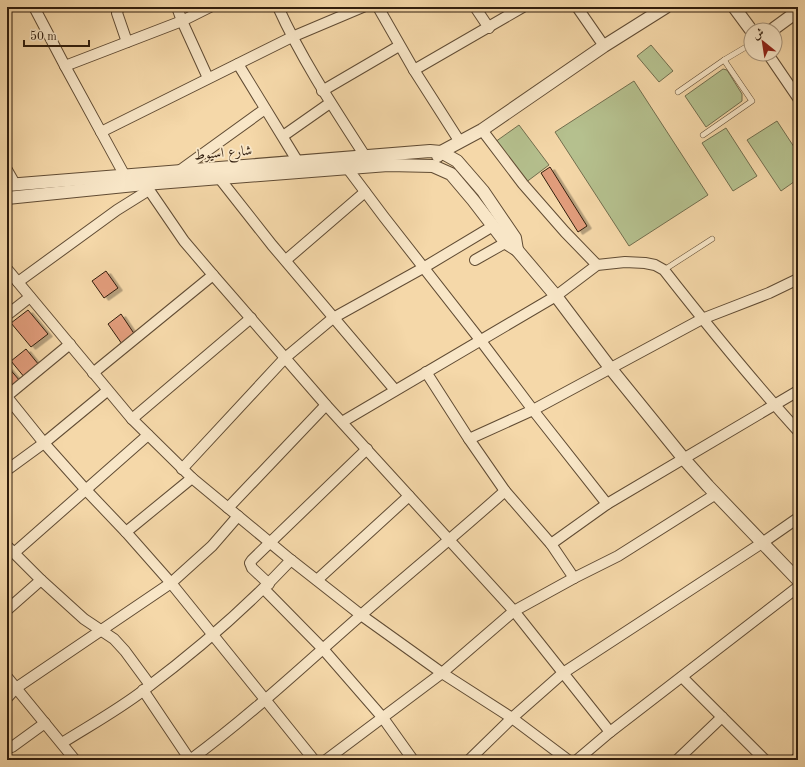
<svg xmlns="http://www.w3.org/2000/svg" width="805" height="767" font-family="'Old Standard TT',Amiri,serif">
	<style>
		.green { fill: #b5c08e; stroke: #726e4e }
		.building { fill: #e29d7b; stroke: #301d0d; filter: url(#shadow) }
		.lines { fill: none; stroke-linecap: round; stroke-linejoin: round }
		.service-casing { stroke: #614c34; stroke-width: 6 }
		.minor-casing { stroke: #614c34; stroke-width: 12 }
		.tertiary-casing { stroke: #614c34; stroke-width: 14 }
		.service { stroke: #f8e6c7; stroke-width: 5 }
		.minor { stroke: #f8e6c7; stroke-width: 10 }
		.tertiary { stroke: #f8e6c7; stroke-width: 12 }
		.labels { text-anchor: middle; dominant-baseline: central; stroke-width: 3.5; stroke-linejoin: round; paint-order: stroke }
		.street-label { font-size: 14px; fill: #301d0d; stroke: #f8e6c7 }
	</style>
	<defs>
		<filter id="shadow"><feDropShadow dx="4.5" dy="2.5" stdDeviation="0" flood-color="#0004"/></filter>
	</defs>
	<rect width="100%" height="100%" fill="#f5d8a9"/>
	<filter id="stains"><feTurbulence type="fractalNoise" baseFrequency=".005" numOctaves="4"/><feColorMatrix values="0 0 0 0 .2 0 0 0 0 .09 0 0 0 0 .02 0 0 0 .5 -.17"/></filter>
	<radialGradient id="worn" r=".72"><stop offset=".6" stop-color="#630" stop-opacity="0"/><stop offset="1" stop-color="#630" stop-opacity=".3"/></radialGradient>
	<g class="green">
		<polygon points="651,45 673,71 659,82 637,56"/>
		<polygon points="723,69 727,70 742,94 742,101 706,127 685,96"/>
		<polygon points="634,81 708,195 629,246 555,132"/>
		<polygon points="777,121 798,153 798,179 781,191 747,140"/>
		<polygon points="519,125 549,165 525,183 495,142"/>
		<polygon points="726,128 757,176 733,191 702,143"/>
	</g>
	<g class="building">
		<polygon points="550,167 587,226 578,232 541,173"/>
		<polygon points="106,271 118,288 104,298 92,281"/>
		<polygon points="28,310 48,334 31,347 11,323"/>
		<polygon points="121,314 135,335 122,344 108,324"/>
		<polygon points="26,349 39,365 25,378 11,361"/>
		<polygon points="8,367 20,381 7,391 7,368"/>
	</g>
	<g class="lines">
		<defs>
			<g id="service">
				<polyline points="678,92 724,60 751,44"/>
				<polyline points="703,135 752,101 724,60"/>
				<polyline points="664,270 712,239"/>
			</g>
			<g id="minor">
				<polyline points="34,7 65,66 101,132"/>
				<polyline points="119,7 117,13 127,42"/>
				<polyline points="177,7 182,21 208,78"/>
				<path d="M 278,7 C 302,60 334,108 365,156"/>
				<polyline points="378,7 414,70 460,142"/>
				<polyline points="475,7 489,28"/>
				<polyline points="577,7 604,46"/>
				<polyline points="768,54 798,98"/>
				<polyline points="238,64 298,162"/>
				<polyline points="65,66 182,21 210,7"/>
				<polyline points="414,70 523,7"/>
				<polyline points="322,91 399,46"/>
				<polyline points="482,130 523,184 565,232 597,265"/>
				<polyline points="283,136 330,103"/>
				<polyline points="348,169 384,217 481,341 533,410 607,504"/>
				<polyline points="7,170 15,184"/>
				<polyline points="179,171 265,109"/>
				<polyline points="125,176 101,132 292,37 363,7"/>
				<polyline points="220,179 272,245 395,390"/>
				<polyline points="145,184 184,241 213,275 326,405 514,611 610,732"/>
				<polyline points="286,260 365,192"/>
				<polyline points="475,260 512,239"/>
				<polyline points="7,269 132,419 192,478 291,560 361,615 442,673 512,718 568,760"/>
				<polyline points="18,282 117,210 149,190"/>
				<polyline points="7,315 30,297"/>
				<polyline points="426,372 469,439 505,491 551,544 574,578"/>
				<polyline points="93,373 213,275"/>
				<polyline points="7,396 70,344"/>
				<polyline points="7,397 44,443 86,490 126,532 171,583 314,760"/>
				<polyline points="132,419 251,318"/>
				<path d="M 342,422 L 556,296 L 597,265 L 625,262 L 645,263 L 655,265 L 664,270 C 707,325 751,379 798,431"/>
				<polyline points="469,439 533,410 702,319 769,293 798,279"/>
				<polyline points="182,469 285,358 333,318 423,268 493,226"/>
				<polyline points="7,470 44,443 107,391"/>
				<polyline points="228,508 326,405"/>
				<polyline points="126,532 192,478"/>
				<polyline points="551,544 607,504 798,391"/>
				<polyline points="7,546 41,580 84,619 114,639 125,651 150,685"/>
				<polyline points="14,553 148,435"/>
				<polyline points="317,580 409,496"/>
				<polyline points="269,584 252,568 250,563 252,560 367,449"/>
				<polyline points="264,589 323,649 383,718 413,760"/>
				<polyline points="7,610 41,580"/>
				<polyline points="7,677 75,760"/>
				<polyline points="682,677 765,760"/>
				<polyline points="143,690 190,760"/>
				<polyline points="7,698 16,688 171,583 212,546 238,516"/>
				<path d="M 62,743 C 89,726 118,710 144,690 C 196,651 246,608 291,560"/>
				<polyline points="12,747 45,723"/>
				<path d="M 190,760 C 250,716 304,665 360,616 C 408,574 457,534 505,491"/>
				<polyline points="326,760 442,673 514,611 574,578 618,556 716,494"/>
				<polyline points="469,760 512,718 563,673 762,543 798,518"/>
				<polyline points="577,760 610,732 798,587"/>
				<polyline points="677,760 722,717"/>
				<polyline points="795,760 798,757"/>
			</g>
			<g id="tertiary">
				<polyline points="734,7 751,30"/>
				<polyline points="772,30 798,11"/>
				<polyline points="438,156 441,152 482,130 604,46 666,7"/>
				<path d="M 7,185 C 148,173 289,162 430,151 L 441,152 L 457,161 L 483,191 L 515,238 L 517,250"/>
				<polyline points="7,198 145,184 388,165 433,166 451,174 473,200 506,243 517,250 556,296 611,369 684,459 708,486 798,580"/>
			</g>
		</defs>
		<use href="#service" class="service-casing"/>
		<use href="#minor" class="minor-casing"/>
		<use href="#tertiary" class="tertiary-casing"/>
		<use href="#service" class="service"/>
		<use href="#minor" class="minor"/>
		<use href="#tertiary" class="tertiary"/>
	</g>
	<g class="labels">
		<g class="street-label">
			<text transform="translate(223 153) rotate(-5)">شارع اسيوط</text>
		</g>
	</g>
	<rect width="805" height="767" fill="none" stroke="#f5d8a9" stroke-width="24"/>
	<rect x="8" y="8" width="789" height="751" fill="none" stroke="#301d0d" stroke-width="2"/>
	<rect x="12" y="12" width="781" height="743" fill="none" stroke="#301d0d"/>
	<g transform="translate(763 42) rotate(330)"><circle r="19" fill="#f8e6c7" stroke="#a8967d"/>
	<path d="M0-3L7 15L0 10L-7 15Z" fill="#8f2418"/>
	<text y="-6" font-size="11" font-weight="bold" text-anchor="middle" fill="#301d0d">ش</text>
	</g>
	<path d="M24 40v6h65v-6" fill="none" stroke="#301d0d" stroke-width="2"/>
	<text x="30" y="40" font-size="12" fill="#301d0d" stroke="#f8e6c7" stroke-width="3" paint-order="stroke">50 m</text>
	<rect width="100%" height="100%" filter="url(#stains)"/>
	<rect width="100%" height="100%" fill="url(#worn)"/>
</svg>
